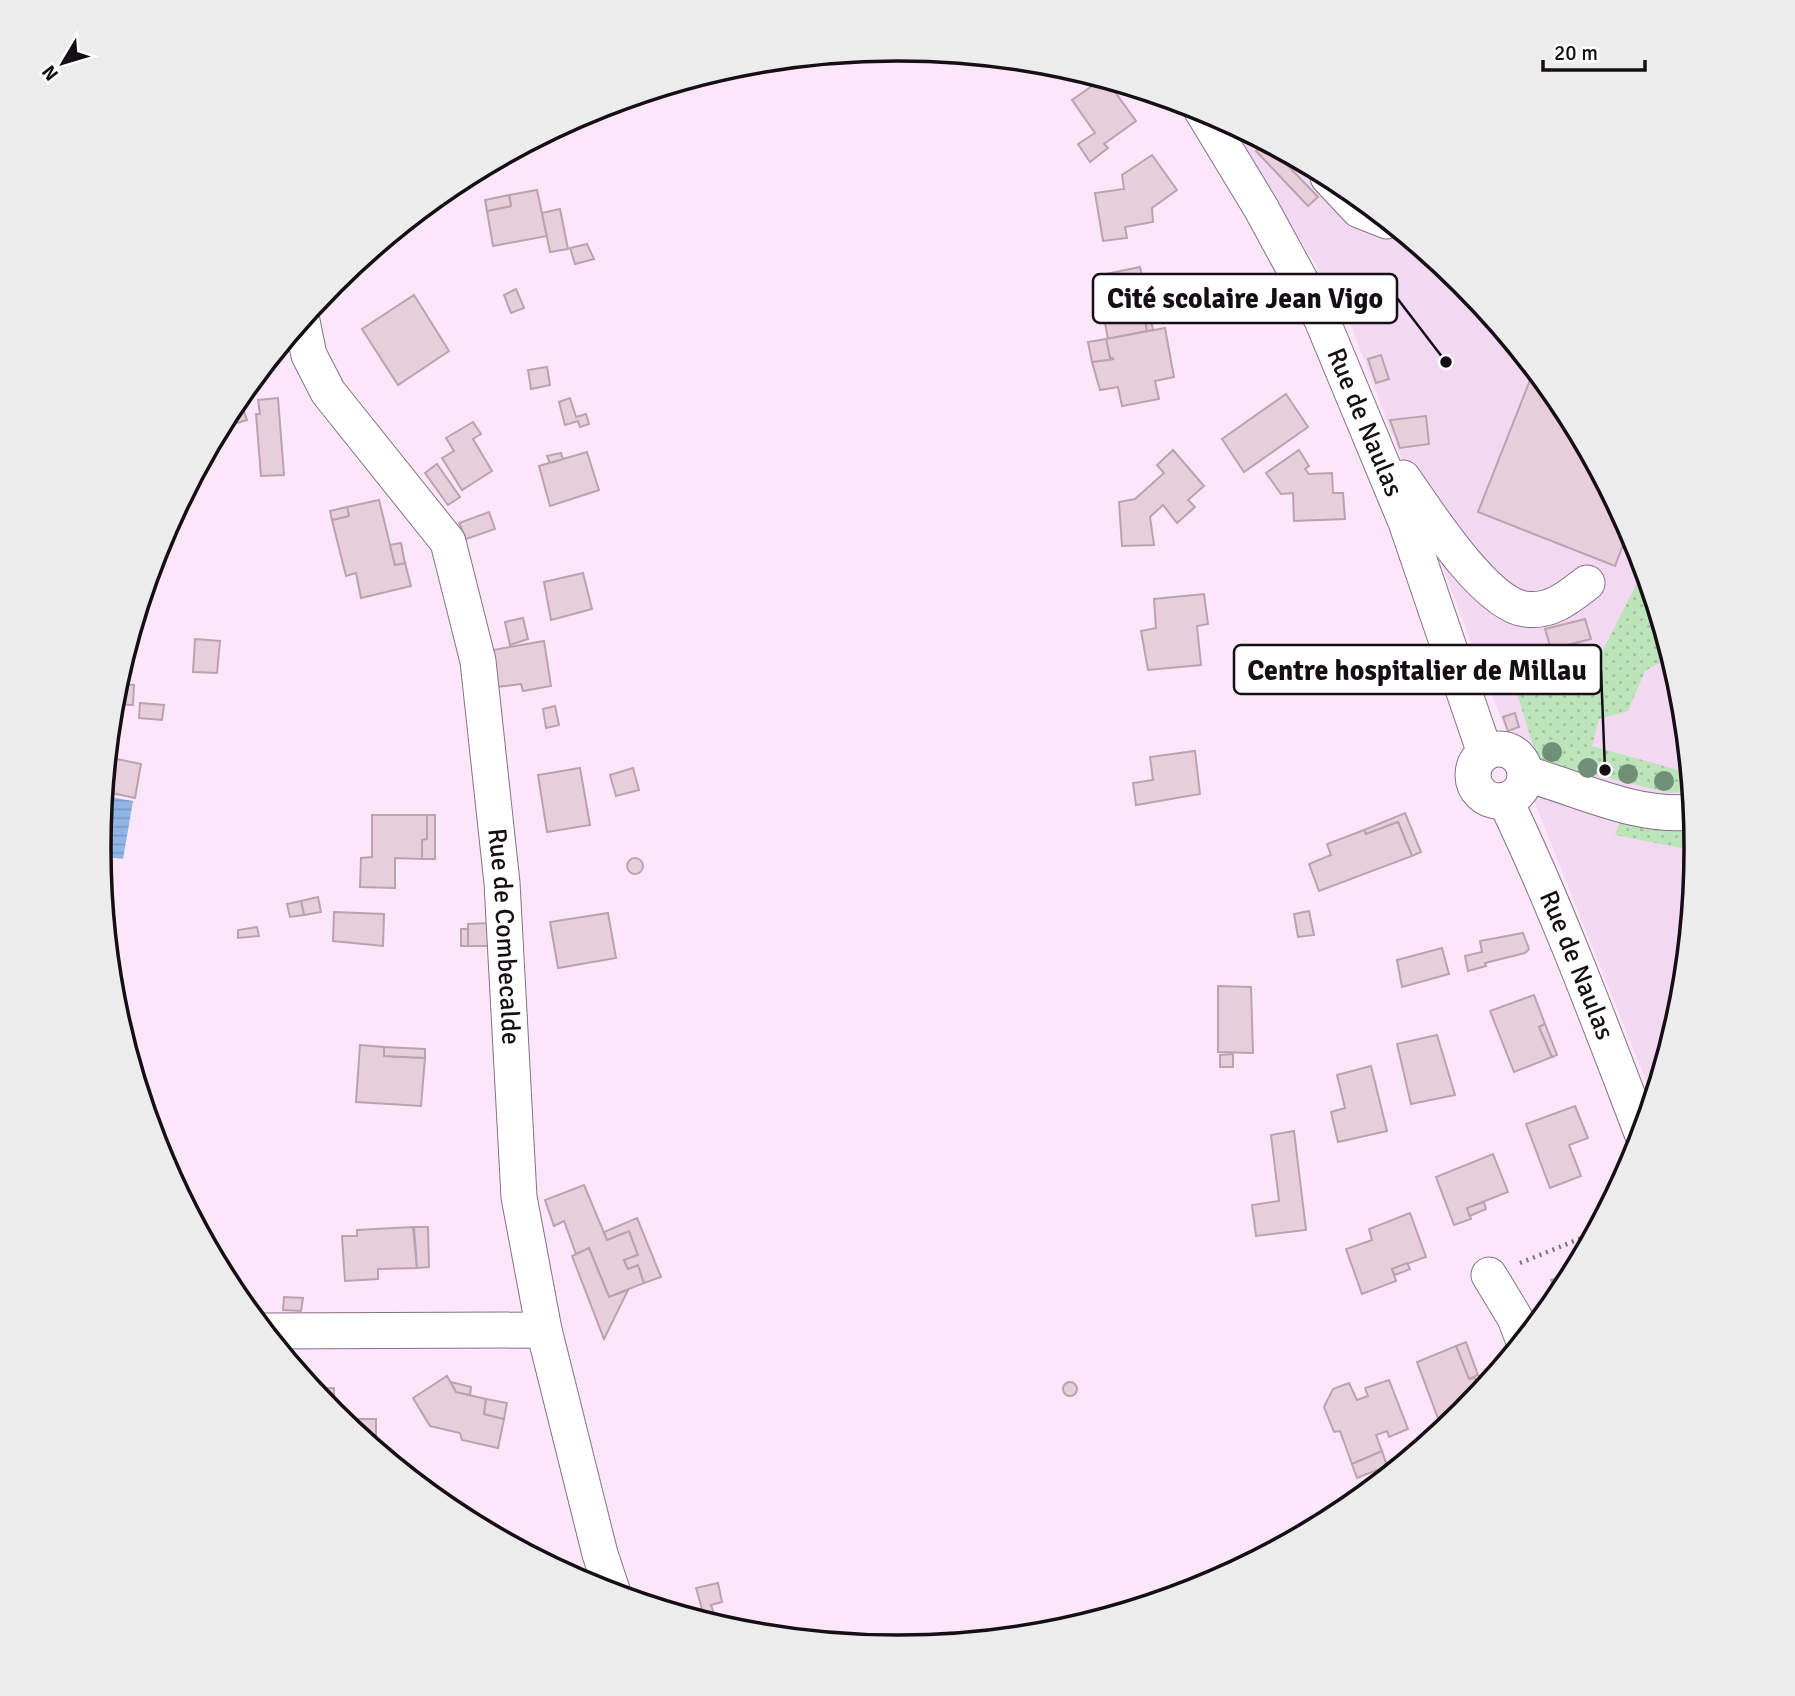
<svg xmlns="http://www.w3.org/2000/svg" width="1795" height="1696" font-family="Signika,sans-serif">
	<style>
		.built { fill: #f2d8f1 }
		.green { fill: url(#green-dots) }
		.water { fill: url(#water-rules) }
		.building { fill: #e8cedb; stroke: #bba2af; stroke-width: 2 }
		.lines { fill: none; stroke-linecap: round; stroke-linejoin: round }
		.minor-casing { stroke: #847284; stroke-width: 37 }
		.path { stroke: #7e707d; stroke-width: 4.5; stroke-dasharray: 2 5; stroke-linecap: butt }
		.minor { stroke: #fff; stroke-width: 35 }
		.tree { fill: #718f76 }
		.labels { text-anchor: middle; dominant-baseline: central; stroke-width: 6; stroke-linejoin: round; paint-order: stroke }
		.street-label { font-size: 26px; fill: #150e14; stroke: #fff }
		.rim { fill: none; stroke: #150e14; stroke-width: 3.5 }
		.leader { fill: none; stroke: #150e14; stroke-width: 2.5 }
		.callout-dot { fill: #150e14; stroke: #fff; stroke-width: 2.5 }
		.callout { fill: #fff; stroke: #150e14; stroke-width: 2.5 }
		.callout-label { font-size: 28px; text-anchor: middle; font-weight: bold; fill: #150e14 }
	</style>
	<defs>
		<pattern id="green-dots" width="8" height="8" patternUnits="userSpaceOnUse" patternTransform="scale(1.75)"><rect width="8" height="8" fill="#bbe4ba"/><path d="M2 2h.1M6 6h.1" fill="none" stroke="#a0c29f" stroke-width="1.8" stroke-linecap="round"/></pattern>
		<pattern id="water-rules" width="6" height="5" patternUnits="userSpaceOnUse" patternTransform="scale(1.75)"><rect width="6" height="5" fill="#90b6e7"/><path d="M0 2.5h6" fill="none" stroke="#7b9bc5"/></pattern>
	</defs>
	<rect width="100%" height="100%" fill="#fbe6fa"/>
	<polygon class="built" points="1231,125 1342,184 1463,283 1562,404 1636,543 1681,693 1696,848 1681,1004 1653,1098 1481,668 1349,320"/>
	<g class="green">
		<polygon points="1644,569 1674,668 1659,663 1645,671 1628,711 1599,719 1592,746 1689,773 1691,790 1670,793 1538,761 1510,671 1592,672"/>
		<polygon points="1623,814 1694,823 1696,851 1615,835"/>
	</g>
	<polygon class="water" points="104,796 133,801 123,859 99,856"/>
	<g class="building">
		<polygon points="1102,79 1124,86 1115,92 1136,121 1104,144 1108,148 1090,162 1078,144 1095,133 1072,100"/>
		<polygon points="1266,143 1318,197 1308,206 1256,151"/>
		<polygon points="1152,155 1177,190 1152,208 1153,222 1125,227 1127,238 1103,241 1095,193 1124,189 1122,175"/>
		<polygon points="537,190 547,236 493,246 487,211 511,206 509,195"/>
		<polygon points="509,195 511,206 487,211 485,200"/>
		<polygon points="560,209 568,249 550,252 542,213"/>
		<polygon points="587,244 594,259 575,264 570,248"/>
		<polygon points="1140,267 1147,300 1142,301 1147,331 1108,339 1096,276"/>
		<polygon points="516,289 524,308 511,313 504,295"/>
		<polygon points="414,295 449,351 398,385 362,329"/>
		<polygon points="1147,300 1153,330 1147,331 1142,301"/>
		<polygon points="1165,328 1174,377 1155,381 1159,399 1122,406 1118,387 1100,390 1092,362 1114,359 1110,358 1106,339"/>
		<polygon points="1106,339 1110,358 1114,359 1092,362 1088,342"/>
		<polygon points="1381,355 1389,379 1376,383 1368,359"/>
		<polygon points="547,367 550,385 531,389 528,370"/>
		<polygon points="1534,370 1562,404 1629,529 1615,566 1478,512"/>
		<polygon points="1286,394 1308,427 1244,472 1222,439"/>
		<polygon points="278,398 284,475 261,476 256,414 260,414 258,400"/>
		<polygon points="570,398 576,417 586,414 589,424 580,427 578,421 565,425 559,402"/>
		<polygon points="243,409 247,420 234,424 230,415"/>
		<polygon points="1426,416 1429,444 1400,448 1390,420"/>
		<polygon points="473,422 481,434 473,439 492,471 462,490 442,458 454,451 446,438"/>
		<polygon points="1173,450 1204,486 1188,500 1195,507 1177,523 1163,505 1150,517 1154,545 1122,546 1119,502 1135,499 1164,473 1157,465"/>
		<polygon points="1299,450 1309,466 1305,469 1309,474 1332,473 1333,493 1343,493 1345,519 1294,521 1293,493 1281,494 1266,473"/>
		<polygon points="587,452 599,490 550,506 539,466"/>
		<polygon points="561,453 563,459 550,463 547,456"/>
		<polygon points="437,464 460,497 448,505 425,473"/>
		<polygon points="379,500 395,565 405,563 411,586 361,598 356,573 346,576 332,520 349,516 347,507"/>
		<polygon points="347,507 349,516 332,520 330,511"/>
		<polygon points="489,512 495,529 466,539 459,523"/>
		<polygon points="401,543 405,563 395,565 390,545"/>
		<polygon points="583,573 592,609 551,620 544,582"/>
		<polygon points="1204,594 1208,624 1197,626 1201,665 1148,670 1141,631 1156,628 1154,599"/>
		<polygon points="140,605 146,609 131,635"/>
		<polygon points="523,618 528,639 510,645 505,622"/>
		<polygon points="1585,619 1591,639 1551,649 1545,629"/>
		<polygon points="195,639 220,641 217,673 193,672"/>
		<polygon points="544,641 551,686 523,691 521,684 497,687 493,650"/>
		<polygon points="125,657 124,684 134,685 133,705 113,704"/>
		<polygon points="140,703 164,705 162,720 139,718"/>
		<polygon points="555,706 559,725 546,728 543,709"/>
		<polygon points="1515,713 1519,727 1508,731 1503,717"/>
		<polygon points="1195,751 1200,794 1136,805 1133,783 1153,780 1150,757"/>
		<polygon points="112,758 141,764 135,798 107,792"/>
		<polygon points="580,768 590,825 547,832 538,775"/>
		<polygon points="633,768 639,790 616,796 610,775"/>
		<polygon points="1405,813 1421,852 1412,856 1398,822 1366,834 1364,830"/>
		<polygon points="372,815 427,815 427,839 422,840 422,859 395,858 395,888 360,887 361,858 372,857"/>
		<polygon points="427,815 435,815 435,859 422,859 422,840 427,839"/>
		<polygon points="1398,822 1412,856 1319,891 1309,864 1331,855 1327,844 1364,830 1366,834"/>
		<circle cx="635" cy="866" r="8"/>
		<polygon points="318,897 321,912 304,915 301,901"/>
		<polygon points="301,901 304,915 290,917 287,904"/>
		<polygon points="1309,911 1314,935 1298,937 1294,914"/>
		<polygon points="334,912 384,914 383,946 333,941"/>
		<polygon points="608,913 616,958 558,968 550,922"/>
		<polygon points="489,923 490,946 468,946 468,924"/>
		<polygon points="257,927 259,936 238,938 238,930"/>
		<rect x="461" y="929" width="7" height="17"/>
		<polygon points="1523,933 1529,949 1525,953 1485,963 1486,966 1468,971 1465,956 1482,952 1480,941"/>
		<polygon points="1442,948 1449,974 1402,987 1397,960"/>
		<polygon points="1218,986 1251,987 1253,1053 1218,1052"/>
		<polygon points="1534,995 1545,1024 1539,1027 1552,1057 1514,1072 1490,1011"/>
		<polygon points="1545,1024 1557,1055 1552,1057 1539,1027"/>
		<polygon points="1437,1035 1455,1095 1411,1104 1397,1044"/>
		<polygon points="360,1045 384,1047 384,1056 425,1058 421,1106 356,1102"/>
		<polygon points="384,1047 425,1049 425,1058 384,1056"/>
		<polygon points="1233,1054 1233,1067 1220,1067 1220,1055"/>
		<polygon points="1371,1066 1387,1131 1338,1142 1331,1112 1345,1108 1337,1075"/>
		<polygon points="1575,1106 1588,1138 1569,1145 1581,1176 1550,1188 1526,1124"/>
		<polygon points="1294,1131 1306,1230 1256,1236 1252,1205 1279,1201 1271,1135"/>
		<polygon points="1493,1154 1508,1192 1467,1208 1471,1219 1454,1225 1436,1177"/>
		<polygon points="584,1185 607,1240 629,1231 638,1255 624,1260 628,1269 638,1265 644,1283 609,1297 589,1248 576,1254 564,1221 554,1226 545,1200"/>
		<polygon points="1484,1202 1486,1209 1470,1216 1467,1208"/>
		<polygon points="1410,1213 1426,1257 1392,1269 1396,1281 1362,1294 1346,1249 1372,1240 1369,1229"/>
		<polygon points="637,1218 661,1277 644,1283 638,1265 628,1269 624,1260 638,1255 629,1231 607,1240 604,1232"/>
		<polygon points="413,1227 417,1268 378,1269 378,1279 345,1281 342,1236 357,1236 357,1230"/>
		<polygon points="414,1227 428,1227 429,1267 417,1268"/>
		<polygon points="589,1248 609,1297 628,1290 604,1339 572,1256"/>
		<polygon points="1407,1263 1410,1269 1395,1275 1392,1269"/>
		<polygon points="1572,1272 1562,1292 1558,1297 1551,1280"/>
		<polygon points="284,1297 303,1298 301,1311 283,1310"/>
		<polygon points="1466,1342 1478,1375 1469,1379 1456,1346"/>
		<polygon points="1456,1346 1469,1379 1475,1378 1480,1392 1462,1413 1442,1429 1417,1362"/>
		<polygon points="447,1376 456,1392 486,1399 484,1414 504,1419 498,1448 462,1440 460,1433 430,1426 413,1398"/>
		<polygon points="1389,1380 1408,1429 1389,1437 1387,1431 1376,1435 1382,1451 1352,1464 1340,1431 1334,1432 1324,1407 1333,1389 1349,1383 1357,1400 1368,1396 1365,1388"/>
		<circle cx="1070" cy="1389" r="7"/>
		<polygon points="451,1382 471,1387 470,1395 456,1392"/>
		<polygon points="334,1388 334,1397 319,1397 312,1389"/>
		<polygon points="319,1397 334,1397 335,1415 332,1413"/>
		<polygon points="486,1399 507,1403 504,1419 484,1414"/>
		<polygon points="350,1419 376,1419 376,1449 350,1427"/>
		<polygon points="1382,1451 1387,1466 1357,1478 1352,1464"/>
		<polygon points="718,1583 722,1602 711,1605 718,1625 689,1616 688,1612 702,1609 696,1588"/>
	</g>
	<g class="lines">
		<defs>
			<g id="minor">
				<path id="s1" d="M 1201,109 L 1261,208 L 1322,320 L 1406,522 L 1485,753"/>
				<polyline points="1328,177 1359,210 1387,221"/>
				<path id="s2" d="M 302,321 L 309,355 L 328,392 L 448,542 L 478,661 L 502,883 L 519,1197 L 544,1330 L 600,1554 L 613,1593"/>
				<path d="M 1403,478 C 1426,511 1485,604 1525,609 C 1550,613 1569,597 1587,583"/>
				<circle cx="1499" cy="775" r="26"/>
				<path d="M 1526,774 C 1581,789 1635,818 1693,812"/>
				<path id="s3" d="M 1505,800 C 1557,908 1599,1021 1642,1133"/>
				<polyline points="1489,1275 1515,1318 1523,1339"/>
				<polyline points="266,1331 544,1330"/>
			</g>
		</defs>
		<use href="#minor" class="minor-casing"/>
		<polyline class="path" points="1520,1263 1594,1233"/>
		<use href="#minor" class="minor"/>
	</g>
	<g class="tree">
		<circle cx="1552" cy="752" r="10"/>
		<circle cx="1588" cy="768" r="10"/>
		<circle cx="1628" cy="774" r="10"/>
		<circle cx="1664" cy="781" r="10"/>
	</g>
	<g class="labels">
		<g class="street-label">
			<text stroke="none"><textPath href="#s1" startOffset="354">Rue de Naulas</textPath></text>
			<text stroke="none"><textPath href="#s2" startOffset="668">Rue de Combecalde</textPath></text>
			<text stroke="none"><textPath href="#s3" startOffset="180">Rue de Naulas</textPath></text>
		</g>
	</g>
	<path d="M0 0H1795V1696H0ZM897 61H898A786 786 0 0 1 1684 847V849A786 786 0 0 1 898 1635H897A786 786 0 0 1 111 849V847A786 786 0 0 1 897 61Z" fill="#ececec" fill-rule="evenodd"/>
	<path class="rim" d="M897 61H898A786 786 0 0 1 1684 847V849A786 786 0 0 1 898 1635H897A786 786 0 0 1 111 849V847A786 786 0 0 1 897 61Z"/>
	<path class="leader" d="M1446 362L1397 298M1605 770L1601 670"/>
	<g class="callout-dot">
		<circle cx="1446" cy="362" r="7"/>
		<circle cx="1605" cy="770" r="7"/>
	</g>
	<g class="callout">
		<rect x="1093" y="274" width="304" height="49" rx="7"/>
		<rect x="1234" y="645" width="367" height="49" rx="7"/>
	</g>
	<g class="callout-label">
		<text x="1245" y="308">Cité scolaire Jean Vigo</text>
		<text x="1417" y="680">Centre hospitalier de Millau</text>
	</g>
	<g transform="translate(63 63) rotate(232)" stroke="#ffffff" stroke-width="5" paint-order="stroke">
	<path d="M0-5L12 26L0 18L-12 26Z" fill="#150e14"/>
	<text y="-10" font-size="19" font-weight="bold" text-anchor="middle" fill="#150e14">N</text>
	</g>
	<path d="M1543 60v10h102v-10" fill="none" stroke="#150e14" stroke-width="3.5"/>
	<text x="1554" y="60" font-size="21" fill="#150e14" stroke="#ffffff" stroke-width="5" paint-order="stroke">20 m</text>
</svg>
